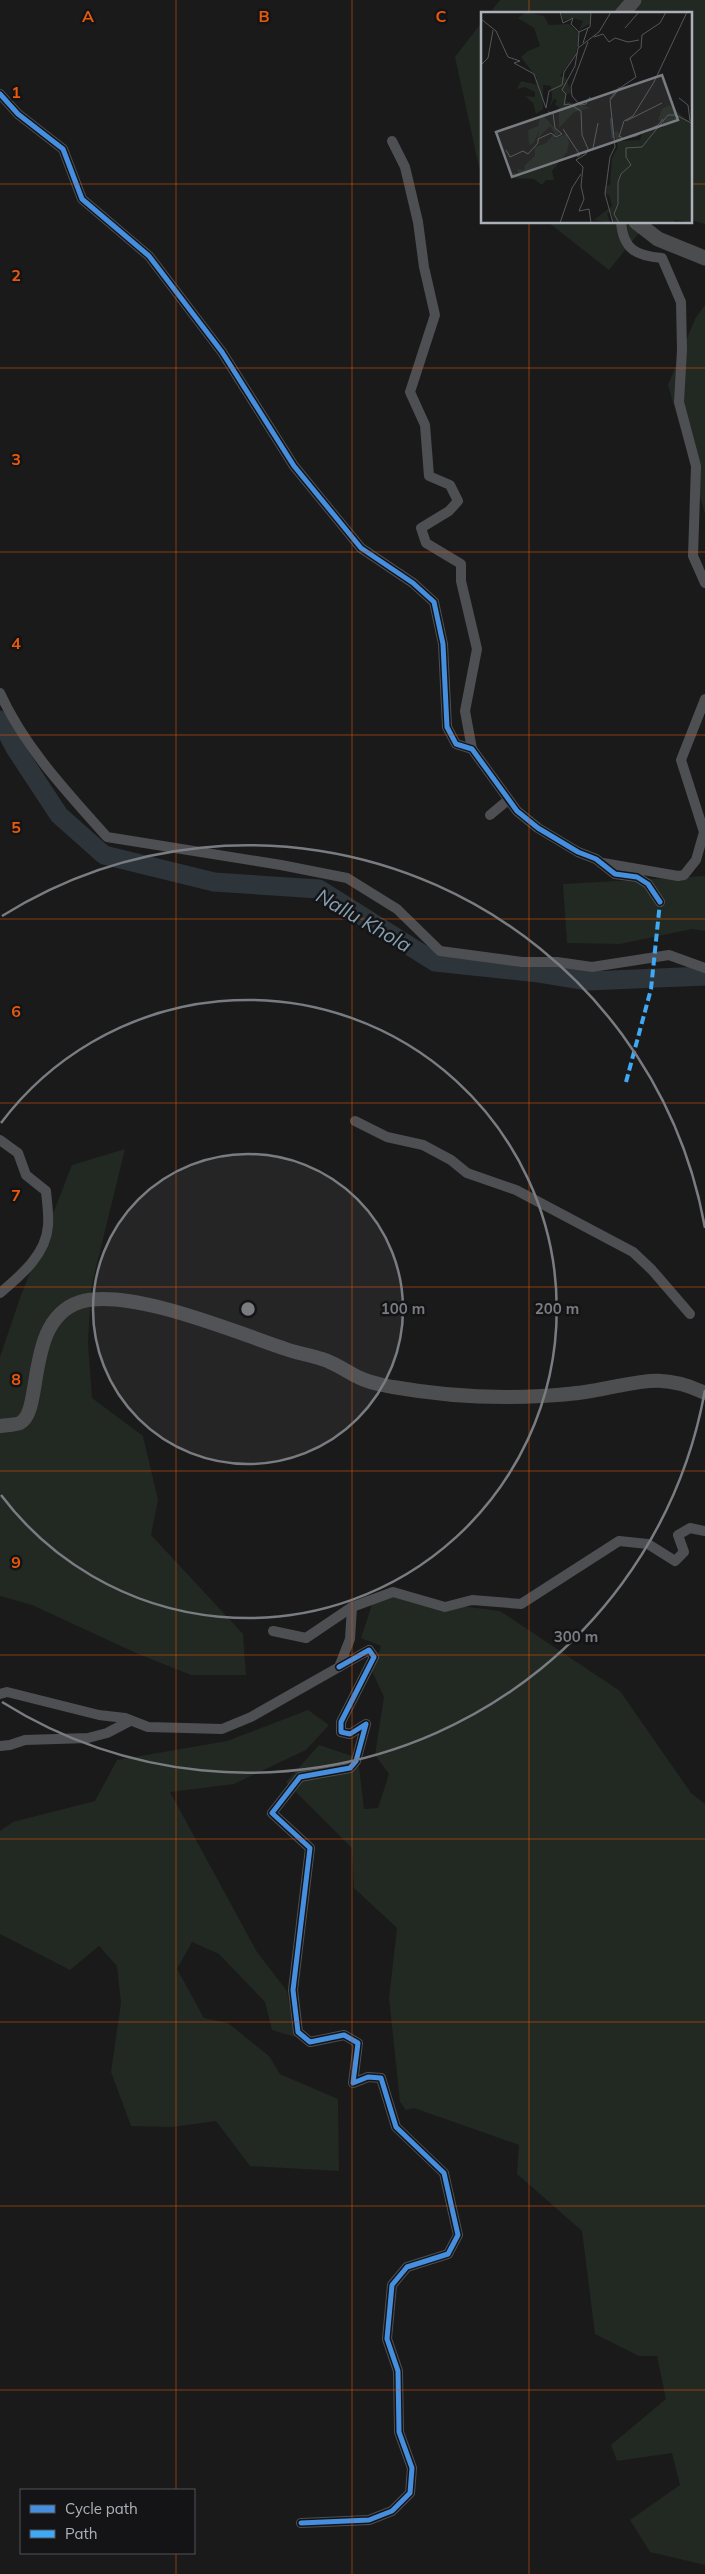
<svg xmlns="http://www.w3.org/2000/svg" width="705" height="2574" font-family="Mulish,sans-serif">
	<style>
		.green { fill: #222822 }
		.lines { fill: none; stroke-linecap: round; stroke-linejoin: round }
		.river { stroke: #2d353b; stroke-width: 19 }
		.street { stroke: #4e4f52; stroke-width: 10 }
		.secondary { stroke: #4d4e50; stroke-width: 14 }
		.primary { stroke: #4b4c4e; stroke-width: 15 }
		.quiet { stroke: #3fa9f5; stroke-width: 4; stroke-dasharray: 8 4; stroke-linecap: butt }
		.cycleway-casing { stroke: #141416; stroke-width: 8 }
		.cycleway { stroke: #468fdf; stroke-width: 5 }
		.grid { fill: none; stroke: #e8590c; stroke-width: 1; stroke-opacity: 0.55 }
		.ring { fill: none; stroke: #797c81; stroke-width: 2.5 }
		.labels { text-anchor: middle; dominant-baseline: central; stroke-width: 5; stroke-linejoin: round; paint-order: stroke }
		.water-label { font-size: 20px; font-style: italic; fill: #86a0b1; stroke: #141416 }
		.inset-river { fill: none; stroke: #2d353b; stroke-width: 2.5 }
		.inset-road { fill: none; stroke: #54565a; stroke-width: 1 }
		.view { fill: #797c81; fill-opacity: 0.15; stroke: #797c81; stroke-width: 2.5 }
		.inset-edge { fill: none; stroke: #acb1b9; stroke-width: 2.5 }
		.grid-label { font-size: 16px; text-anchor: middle; font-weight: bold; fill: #e8590c; stroke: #141416; stroke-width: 5; stroke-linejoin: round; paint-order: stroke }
		.centre { fill: #797c81; stroke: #141416; stroke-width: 2.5 }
		.ring-label { font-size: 15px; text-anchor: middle; font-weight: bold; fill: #797c81; stroke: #141416; stroke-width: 5; stroke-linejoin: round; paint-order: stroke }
	</style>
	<rect width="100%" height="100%" fill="#1a1a1a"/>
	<g class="green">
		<polygon points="500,0 705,0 705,224 691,220 691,14 489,14"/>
		<polygon points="482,22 482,170 479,167 455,57"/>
		<polygon points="549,223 647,223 609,270"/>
		<polygon points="705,305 705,514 668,385 695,319"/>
		<polygon points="705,876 705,931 692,929 620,944 567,943 563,884"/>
		<polygon points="125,1149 91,1288 88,1343 92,1398 143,1436 158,1500 151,1535 243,1634 246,1675 191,1675 136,1653 32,1605 0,1596 0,1357 20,1298 72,1165"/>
		<polygon points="375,1595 500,1611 620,1691 691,1793 705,1804 705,2565 650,2552 630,2520 680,2485 672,2453 617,2461 611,2445 666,2399 657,2356 639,2356 595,2334 582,2231 517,2174 519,2145 414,2108 406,2110 400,2102 389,1998 397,1928 354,1888 352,1848 286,1782 319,1745 358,1758 364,1809 378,1808 389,1774 375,1755 384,1697 372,1671 381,1646 361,1638"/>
		<polygon points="308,1710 329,1725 306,1750 234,1784 170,1792 257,1952 287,1991 295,2037 272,2030 265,2002 219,1954 192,1942 177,1969 204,2018 228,2023 269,2056 280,2074 338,2099 339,2171 250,2166 216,2121 172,2127 131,2126 111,2072 121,2003 117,1966 99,1946 70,1970 0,1934 0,1831 13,1822 95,1801 117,1760 227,1741"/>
	</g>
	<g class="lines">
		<polyline class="river" points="0,720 15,748 59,815 104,855 214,882 319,889 435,962 539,973 588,981 705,976"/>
		<g class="street">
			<polyline points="0,94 18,114 63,149 82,199 149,256 222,352 294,466 361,548 413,583 434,602 443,644 447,727 456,744 472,749 517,811 538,828 578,852 596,859 615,874 637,877 648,884 660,902"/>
			<polyline points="392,141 405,167 418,222 424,267 435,315 410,392 425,425 429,476 450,485 458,501 449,511 421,528 426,543 461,564 461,581 477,649 465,711 472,749"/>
			<path d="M 621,222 C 623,249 636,256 662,258 L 681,302 L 682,350 L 679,402 L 696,466 L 693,556 L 705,583"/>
			<path d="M 0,693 C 25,748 67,792 107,837 L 281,865 L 347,878 L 397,909 L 440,951 L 522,962 L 557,962 L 592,967 L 669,955 L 705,968"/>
			<polyline points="490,815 508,800"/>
			<polyline points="603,863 678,876 684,875 696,860 704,832 681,760 705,699"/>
			<polyline points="355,1121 387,1137 423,1145 451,1160 467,1173 516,1190 633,1252 652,1270 690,1314"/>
			<path d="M 0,1140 L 18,1153 L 26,1175 L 46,1191 C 47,1203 49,1215 48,1226 C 46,1255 20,1276 0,1293"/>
			<polyline points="273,1631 306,1638 352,1607 393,1592 445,1607 472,1600 521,1604 619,1541 648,1544 675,1561 684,1552 678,1535 690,1528 705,1531"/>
			<polyline points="0,1694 7,1692 99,1715 125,1718 148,1727 222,1729 251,1717 339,1667 350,1639 352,1607"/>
			<polyline points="0,1746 10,1745 25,1740 88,1738 107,1733 130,1721"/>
			<polyline points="301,2523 369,2520 392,2511 410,2493 412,2468 399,2432 398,2371 387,2339 392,2285 407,2267 448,2254 458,2235 444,2173 396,2127 381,2078 368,2077 353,2083 358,2043 344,2035 310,2042 298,2032 293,1990 310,1848 272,1813 300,1777 350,1768 356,1761 366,1724 350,1734 341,1732 341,1722 374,1657 369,1650 339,1667"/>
		</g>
		<path class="secondary" d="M 0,1426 C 6,1425 15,1425 20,1423 C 44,1411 24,1320 80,1302 C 128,1287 235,1332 283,1348 C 296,1353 310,1355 322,1359 C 335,1363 346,1371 358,1377 C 369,1383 382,1385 393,1387 C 444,1396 491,1399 542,1396 C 559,1395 575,1394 591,1391 C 636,1384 659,1371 705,1393"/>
		<g class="primary">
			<polyline points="622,14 634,0"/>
			<polyline points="636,222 658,239 705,258"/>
		</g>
		<polyline class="quiet" points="626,1082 651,989 660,902"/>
		<defs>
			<g id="cycleway">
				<polyline points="0,94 18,114 63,149 82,199 149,256 222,352 294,466 361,548 413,583 434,602 443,644 447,727 456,744 472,749 517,811 538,828 578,852 596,859 615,874 637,877 648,884 660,902"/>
				<polyline points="301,2523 369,2520 392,2511 410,2493 412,2468 399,2432 398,2371 387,2339 392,2285 407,2267 448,2254 458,2235 444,2173 396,2127 381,2078 368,2077 353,2083 358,2043 344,2035 310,2042 298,2032 293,1990 310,1848 272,1813 300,1777 350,1768 356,1761 366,1724 350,1734 341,1732 341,1722 374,1657 369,1650 339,1667"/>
			</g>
		</defs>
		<use href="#cycleway" class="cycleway-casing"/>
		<use href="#cycleway" class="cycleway"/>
	</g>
	<path class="grid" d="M 176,0 L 176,2490M 352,0 L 352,2574M 529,0 L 529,14M 0,184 L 482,184M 691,184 L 705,184M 529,222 L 529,2574M 0,368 L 705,368M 0,552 L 705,552M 0,735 L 705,735M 0,919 L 705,919M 0,1103 L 705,1103M 0,1287 L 705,1287M 0,1471 L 705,1471M 0,1655 L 705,1655M 0,1839 L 705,1839M 0,2022 L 705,2022M 0,2206 L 705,2206M 0,2390 L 705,2390M 176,2553 L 176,2574"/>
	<circle cx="248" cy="1309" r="155" fill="#797c81" fill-opacity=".12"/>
	<g class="ring">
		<circle cx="248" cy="1309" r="155"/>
		<path d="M1 1123A309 309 0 1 1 1 1495"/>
		<path d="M705 1390A464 464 0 0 1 2 1702M2 916A464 464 0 0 1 705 1228"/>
	</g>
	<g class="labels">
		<g class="water-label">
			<text transform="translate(364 920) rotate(30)">Nallu Khola</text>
		</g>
	</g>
	<g transform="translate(481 12)">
		<rect width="211" height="211" fill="#1a1a1a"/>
		<path d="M 45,0 L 63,4 L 68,13 L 88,12 L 98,21 L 95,41 L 79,64 L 85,66 L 90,81 L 84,83 L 84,89 L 110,96 L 93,100 L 78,116 L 78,95 L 74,93 L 76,88 L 73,87 L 68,96 L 71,86 L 70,74 L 62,73 L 62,97 L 55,102 L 52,91 L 44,84 L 54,85 L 54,80 L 44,75 L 36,77 L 40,69 L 57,73 L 54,70 L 56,66 L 40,45 L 47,39 L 59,34 L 53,16 L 37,6 ZM 80,0 L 109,0 L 110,11 L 98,18 L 102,9 L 92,6 L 82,8 ZM 188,93 L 211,112 L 211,211 L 194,208 L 193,211 L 133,211 L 130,200 L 126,201 L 129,211 L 113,208 L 131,194 L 128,183 L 123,182 L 124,174 L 129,173 L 131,146 L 137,135 L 133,120 L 137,119 L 141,129 L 159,128 L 161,121 L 176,115 L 182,116 L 182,110 L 177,108 L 181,97 ZM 60,101 L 78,121 L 73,127 L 86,122 L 88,131 L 86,140 L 71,159 L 73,168 L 65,168 L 61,173 L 53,167 L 31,166 L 31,161 L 37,161 L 37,157 L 43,158 L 44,153 L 54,144 L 54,135 L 65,131 L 74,121 L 69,114 L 56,127 L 58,118 L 53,131 L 48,133 L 47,118 L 57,114 Z" fill="#222822"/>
		<path class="inset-river" d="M 129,87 L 139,75M 130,106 L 132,126"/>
		<path class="inset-road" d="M 79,0 L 82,11 L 92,6 L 90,12 L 98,20 L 109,15 L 110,0M 0,7 L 15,19 L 27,45 L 39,49 L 33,51 L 53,62 L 65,96 L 68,79 L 81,73 L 83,60 L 96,41M 144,16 L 158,0M 113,25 L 122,22 L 128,30 L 134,26 L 147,30 L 158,28M 107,30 L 90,75 L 91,84 L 99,93 L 105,92 L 109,85M 102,31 L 107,16M 97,35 L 98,20M 0,53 L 7,46 L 12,18M 198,86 L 207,93 L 209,109M 67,100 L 72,101 L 74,116 L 81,122M 145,109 L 181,91M 82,117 L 99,143 L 96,145M 139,124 L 142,127 L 155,124 L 177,113 L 182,107M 138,125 L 143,109 L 152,104 L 173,70 L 206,0M 112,136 L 117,111M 25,138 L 29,145 L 42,139 L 47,142 L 57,131 L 57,127 L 70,121 L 75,125 L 81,122M 79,211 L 91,176 L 100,162M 110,211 L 108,197 L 98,199 L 103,187 L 100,174 L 102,155 L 95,148 L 105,142 L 107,137 L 101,123 L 100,99 L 88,92 L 83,93 L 85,82 L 81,78 L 94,54 L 97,36 L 118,20 L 130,0M 132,211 L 124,182 L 129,145 L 134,135 L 129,88 L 139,76 L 155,65 L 149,46 L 160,36 L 161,23 L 179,11 L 185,0M 138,211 L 133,202 L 137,192 L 137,170 L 140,162 L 150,153 L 145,145 L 145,136 L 161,135 L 187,103 L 195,103 L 212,112"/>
		<path class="view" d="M 181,63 L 197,108 L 31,165 L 15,120 Z"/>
		<rect width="211" height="211" class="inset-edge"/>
	</g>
	<g class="grid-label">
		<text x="88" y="22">A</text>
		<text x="264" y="22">B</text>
		<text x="441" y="22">C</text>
		<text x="16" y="98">1</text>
		<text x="16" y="281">2</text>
		<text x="16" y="465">3</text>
		<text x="16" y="649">4</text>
		<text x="16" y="833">5</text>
		<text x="16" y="1017">6</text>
		<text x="16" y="1201">7</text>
		<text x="16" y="1385">8</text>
		<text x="16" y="1568">9</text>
	</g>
	<circle cx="248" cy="1309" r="8" class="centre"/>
	<g class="ring-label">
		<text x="403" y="1314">100 m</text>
		<text x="557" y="1314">200 m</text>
		<text x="576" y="1642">300 m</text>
	</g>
	<rect x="20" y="2489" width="175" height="65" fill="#141416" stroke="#515357"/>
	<rect x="30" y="2505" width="25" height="8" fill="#468fdf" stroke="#515357"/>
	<text x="65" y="2514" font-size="15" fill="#acb1b9">Cycle path</text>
	<rect x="30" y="2530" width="25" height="8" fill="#3fa9f5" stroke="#515357"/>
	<text x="65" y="2539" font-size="15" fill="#acb1b9">Path</text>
</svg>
